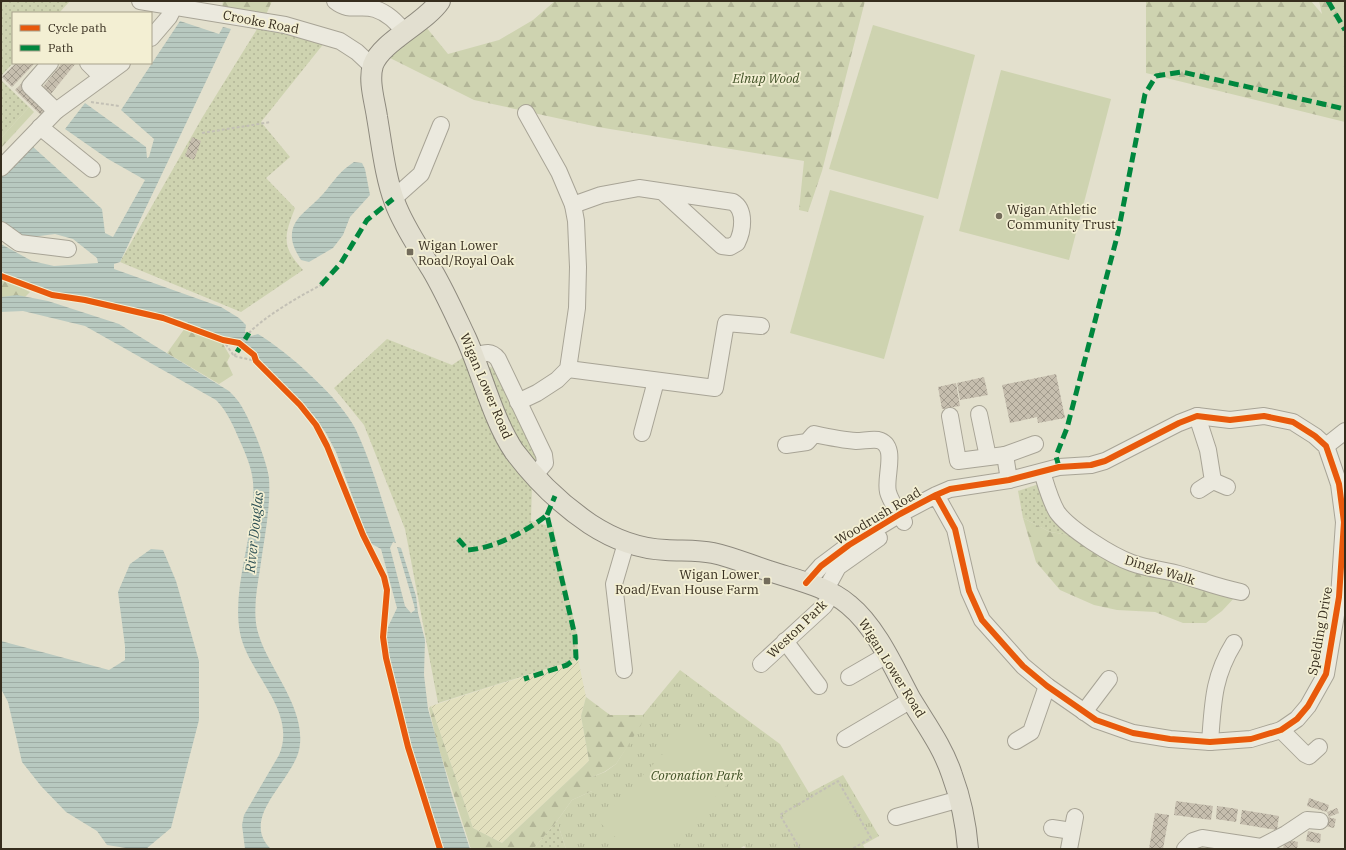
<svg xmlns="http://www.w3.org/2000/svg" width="1346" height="850" font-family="'IBM Plex Serif',serif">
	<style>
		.farmland { fill: url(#farmland-furrows) }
		.grass { fill: url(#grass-dots) }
		.forest { fill: url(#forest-firs) }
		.park { fill: url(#park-tufts) }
		.garden { fill: #ced3b0 }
		.water { fill: url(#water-rules) }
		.building { fill: url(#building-cross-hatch) }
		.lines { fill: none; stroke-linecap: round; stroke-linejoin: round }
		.minor-casing { stroke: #a8a496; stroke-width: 18 }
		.major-casing { stroke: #8d897d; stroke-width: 22 }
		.path { stroke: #c3c0b5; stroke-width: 2; stroke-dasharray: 3 2; stroke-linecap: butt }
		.minor { stroke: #ebe9de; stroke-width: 16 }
		.major { stroke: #e2dfd0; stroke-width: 20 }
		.quiet { stroke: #00873e; stroke-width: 5; stroke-dasharray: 10 5; stroke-linecap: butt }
		.cycleway-casing { stroke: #f3efd3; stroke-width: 8 }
		.cycleway { stroke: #e8590c; stroke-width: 6 }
		.poi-dot { fill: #736c5b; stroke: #f3efd3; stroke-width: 1.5 }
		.labels { text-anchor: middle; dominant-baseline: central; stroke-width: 3.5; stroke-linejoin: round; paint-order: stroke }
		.street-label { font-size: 13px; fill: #362d1e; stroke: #f3efd3 }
		.park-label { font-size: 13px; font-style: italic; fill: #405126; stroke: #f3efd3 }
		.poi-label { font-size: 13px; fill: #362d1e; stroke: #f3efd3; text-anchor: start }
		.water-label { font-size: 14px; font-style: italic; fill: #2e5155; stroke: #f3efd3 }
	</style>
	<defs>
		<pattern id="farmland-furrows" width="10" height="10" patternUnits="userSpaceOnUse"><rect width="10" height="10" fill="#e2e0be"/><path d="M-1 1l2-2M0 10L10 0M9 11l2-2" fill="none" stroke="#c2c0a3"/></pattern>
		<pattern id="grass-dots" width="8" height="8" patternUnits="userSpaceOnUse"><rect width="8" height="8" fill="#ced3b0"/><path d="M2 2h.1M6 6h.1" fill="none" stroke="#b2b597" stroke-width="1.8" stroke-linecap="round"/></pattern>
		<pattern id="forest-firs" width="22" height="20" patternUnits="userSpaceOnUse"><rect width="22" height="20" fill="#ced3b0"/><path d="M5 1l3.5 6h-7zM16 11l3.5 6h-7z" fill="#b2b597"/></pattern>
		<pattern id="park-tufts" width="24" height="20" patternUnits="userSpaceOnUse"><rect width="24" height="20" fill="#ced3b0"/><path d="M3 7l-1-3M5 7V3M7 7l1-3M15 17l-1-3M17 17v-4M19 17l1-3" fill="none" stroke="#b2b597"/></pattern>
		<pattern id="water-rules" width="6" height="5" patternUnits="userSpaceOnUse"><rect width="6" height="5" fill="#b8c9c0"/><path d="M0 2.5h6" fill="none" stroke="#9fada5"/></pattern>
		<pattern id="building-cross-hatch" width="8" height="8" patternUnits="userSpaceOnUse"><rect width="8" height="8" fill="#c6beae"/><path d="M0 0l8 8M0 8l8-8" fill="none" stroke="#a29b8d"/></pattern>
	</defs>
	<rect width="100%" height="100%" fill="#e3e0cd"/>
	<polygon class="farmland" points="578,659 586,697 581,716 589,761 502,843 473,828 431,706"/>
	<g class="grass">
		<polygon points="1,1 70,1 59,13 13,13 13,63 1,76"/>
		<path d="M 259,26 L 325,42 L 261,122 L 290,157 L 266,178 L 295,208 C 284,237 281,246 303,270 L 241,312 L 120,262 L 202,118 Z"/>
		<polygon points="1,80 29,107 1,138"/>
		<polygon points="387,339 452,365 467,355 532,483 531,521 553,527 577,634 578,659 438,703 405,529 364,425 334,388"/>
		<path d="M 488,367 L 496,368 L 539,451 L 538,463 C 512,442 500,398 488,367 Z"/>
		<polygon points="1039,484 1070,535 1050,532 1023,518 1018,491"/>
		<polygon points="557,821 566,849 531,849 535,847"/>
	</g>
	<g class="forest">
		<polygon points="223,1 272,1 265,17 222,8"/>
		<polygon points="555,1 865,1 822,171 808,212 799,210 804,161 598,127 474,100 388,57 426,27 448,54 499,40 533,20"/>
		<polygon points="1146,1 1311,1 1322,14 1319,1 1345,1 1345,122 1146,73"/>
		<polygon points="29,107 34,112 1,148 1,138"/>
		<polygon points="1,278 30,292 25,297 1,297"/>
		<polygon points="185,328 223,344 230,356 227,362 233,375 219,384 167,353"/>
		<polygon points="1023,518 1050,532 1070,535 1236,596 1222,611 1206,623 1183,623 1155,612 1117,610 1094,605 1060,590 1036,562"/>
		<polygon points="586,697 610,715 643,715 642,725 616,764 604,772 592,777 592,791 572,800 557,821 535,847 531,849 471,849 437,743 429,708 431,706 473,828 502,843 589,761 581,716"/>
	</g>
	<polygon class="park" points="680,670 780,744 809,793 843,775 879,836 863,845 865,849 747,849 744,846 739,849 566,849 557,821 572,800 592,791 592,777 605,772 616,764 641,725 643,715"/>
	<g class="garden">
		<polygon points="873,25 975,55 938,199 829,169"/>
		<polygon points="1001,70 1111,99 1069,260 959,231"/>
		<polygon points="830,190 924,216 884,359 790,333"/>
		<polygon points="691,724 741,770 667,849 628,849 599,822"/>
		<polygon points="837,784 868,838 848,849 803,849 783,815"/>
	</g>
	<g class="water">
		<path d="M 180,21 L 219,34 L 223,27 L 231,29 L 120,262 L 114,264 L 114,269 L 221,307 L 239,318 L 246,325 L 245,332 L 251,336 L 258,334 C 288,352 341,399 356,430 C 373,466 383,505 396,543 L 393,542 L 390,548 L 405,606 L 411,613 L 415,610 L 414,605 L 397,547 L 401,548 L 416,596 L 418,613 L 425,640 L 424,675 L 428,709 L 452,795 L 470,849 L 444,849 L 414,760 L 400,712 L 391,670 L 386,640 L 388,627 L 397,608 L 381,549 L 370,543 L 368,539 L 336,452 L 326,433 L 314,416 L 248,347 L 238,340 L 225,338 L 181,320 L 111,302 L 47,291 L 9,276 L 1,271 L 1,244 L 32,261 L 54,266 L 98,263 L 97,258 L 73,239 L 55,234 L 17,239 L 1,224 L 1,177 L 32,146 L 102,209 L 105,233 L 113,237 L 145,180 L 108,159 L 65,129 L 85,103 L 146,147 L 147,158 L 149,157 L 154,139 L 121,110 Z"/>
		<path d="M 354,162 L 362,163 L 365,169 L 370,195 L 350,217 L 343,235 L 333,248 L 309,262 L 301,260 C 296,252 291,243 292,234 C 293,219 306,211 315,202 C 331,188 334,175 354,162 Z"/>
		<path d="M 17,295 L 48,301 L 119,324 L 229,391 C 234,396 239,401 242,407 C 251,422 267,461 269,478 C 271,508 264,539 260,569 C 257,588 253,609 257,629 C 266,666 304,704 300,744 C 298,778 237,816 271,849 L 245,849 L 242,825 L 244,815 L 279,755 C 298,711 248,674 240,633 C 231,585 257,530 253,482 C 252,468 245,452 239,439 C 233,425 227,411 216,400 L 85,326 L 23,311 L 1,312 L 1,297 Z"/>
		<polygon points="151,549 163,550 176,581 199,661 199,720 171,828 146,849 132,849 107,845 97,831 66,812 41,786 22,762 8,702 1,689 1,641 109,670 125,660 125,646 118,592 130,564"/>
	</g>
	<g class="building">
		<polygon points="16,63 35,63 12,87 2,77"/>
		<polygon points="62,63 76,63 50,95 42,88"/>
		<polygon points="22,83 51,110 44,118 15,90"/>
		<polygon points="192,137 201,141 194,160 185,156"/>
		<polygon points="1056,374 1065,418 1038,423 1037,417 1010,423 1002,385"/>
		<polygon points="984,377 988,395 960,400 957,383"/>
		<polygon points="956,383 960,406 942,409 938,387"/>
		<polygon points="1309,798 1329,805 1327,812 1307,806"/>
		<polygon points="1176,801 1213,806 1211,820 1174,815"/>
		<polygon points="1217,806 1238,809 1236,822 1216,819"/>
		<polygon points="1337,808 1339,813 1329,817 1327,812"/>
		<polygon points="1242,810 1279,816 1277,830 1240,824"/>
		<polygon points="1155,813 1169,815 1163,849 1149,849"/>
		<polygon points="1327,817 1336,819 1334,828 1325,826"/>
		<polygon points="1308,831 1321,834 1320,843 1306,841"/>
		<polygon points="1285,839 1298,842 1297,849 1283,849"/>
	</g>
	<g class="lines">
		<defs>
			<g id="minor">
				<polyline points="140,1 285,25 340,41 357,52 373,67"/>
				<path d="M 335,1 C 350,13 359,4 375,9 C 388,13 396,22 405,32"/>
				<polyline points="151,38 169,17 174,7"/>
				<polyline points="50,63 30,86 56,111"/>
				<polyline points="88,63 97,72 109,63"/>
				<polyline points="40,127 92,169"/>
				<polyline points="1,168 56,111 122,63"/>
				<polyline points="393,199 421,174 441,125"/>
				<path d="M 573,205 L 601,195 L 639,188 L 733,202 C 746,210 743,231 737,243 L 730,247 L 722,246 L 663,192"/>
				<polyline points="1,230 19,243 68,249"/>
				<path d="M 474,356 C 484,353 491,350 498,359 L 544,455 L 545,463 L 535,475"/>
				<polyline points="568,369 715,388 726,323 761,326"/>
				<polyline points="518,402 537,393 557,380 568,369 577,308 578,267 576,221 573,205 559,172 526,113"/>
				<polyline points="979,414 988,457"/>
				<polyline points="950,416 958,461 1005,455 1009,480"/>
				<polyline points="1197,416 1208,450 1213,481 1199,490"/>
				<polyline points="642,433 656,381"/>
				<path d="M 786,445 L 807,442 L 814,434 C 828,437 842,440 856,441 C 863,441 871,439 878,440 C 899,445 884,477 888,492 C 891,503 899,512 904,522"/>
				<polyline points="1326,446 1345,431"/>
				<polyline points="1005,455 1035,444"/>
				<path d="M 1042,472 C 1046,485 1050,500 1057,512 C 1069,529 1112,556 1132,563 C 1148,569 1166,570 1182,575 C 1202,581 1220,588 1241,592"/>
				<polyline points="1213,481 1227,487"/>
				<polyline points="806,583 821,566 849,545 900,514 936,495 950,489 1009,480 1059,467 1091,465 1105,461 1179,423 1197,416 1230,420 1264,416 1293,422 1315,436 1326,446 1339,484 1344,522 1339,597 1326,674 1308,706 1297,719 1281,730 1251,739 1210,742 1170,739 1133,733 1096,720 1047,686 1023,666 982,620 969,591 955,529 936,495"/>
				<polyline points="825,591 838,567 879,538"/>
				<polyline points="785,641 819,686"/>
				<polyline points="761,664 824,606 832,594"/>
				<polyline points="624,670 614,584 626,543"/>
				<polyline points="849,677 887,655"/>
				<polyline points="1084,712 1109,679"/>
				<polyline points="1281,730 1305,754 1309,756 1319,747"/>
				<polyline points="845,739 911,700"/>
				<polyline points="1016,741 1031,732 1047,686"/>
				<path d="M 1210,742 C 1213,703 1213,677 1234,643"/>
				<polyline points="896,817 960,799"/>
				<polyline points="1052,828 1072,831"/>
				<polyline points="1069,849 1075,817"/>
				<polyline points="1185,849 1193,841 1202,838 1261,847 1286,834 1307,820 1320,821"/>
			</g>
			<path id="major" d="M 440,1 C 425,23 381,42 373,65 C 368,81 375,102 377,117 C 382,146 385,176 395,203 C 404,227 419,248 432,270 C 445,292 455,315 466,338 C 482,373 493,420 514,451 C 534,478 562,505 590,524 C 613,539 639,549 666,550 C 682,551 698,550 713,553 C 732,557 750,565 769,571 C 796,580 827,586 849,605 C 876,627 894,668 910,698 C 925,723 943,747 952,775 C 961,799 966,824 968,849"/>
		</defs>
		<use href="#minor" class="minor-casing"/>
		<use href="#major" class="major-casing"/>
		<g class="path">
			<polyline points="91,102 119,106"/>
			<polyline points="202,133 271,122"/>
			<path d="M 249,333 C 265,316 300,296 321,285"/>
			<polyline points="223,340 234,356 256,361"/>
			<polyline points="234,356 237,352"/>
			<polyline points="800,849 780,815 838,781 871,838 852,849"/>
		</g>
		<use href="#minor" class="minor"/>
		<use href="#major" class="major"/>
		<g class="quiet">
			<polyline points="1328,1 1345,30"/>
			<polyline points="321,285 341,263 367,220 393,199"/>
			<polyline points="237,352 249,333"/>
			<polyline points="1059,467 1056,456 1067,428 1118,233 1145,94 1156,76 1182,72 1345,109"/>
			<polyline points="547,515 555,496"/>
			<path d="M 458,539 L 468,550 C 495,548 527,531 547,515 L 575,636 L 576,658 L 567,665 L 524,679"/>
		</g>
		<defs>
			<g id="cycleway">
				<polyline points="1,276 52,295 85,300 163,318 223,340 239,343 254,355 256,361 300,405 316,425 327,446 363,535 384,577 387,590 383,637 386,658 408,747 440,849"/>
				<polyline points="806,583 821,566 849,545 900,514 936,495 950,489 1009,480 1059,467 1091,465 1105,461 1179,423 1197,416 1230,420 1264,416 1293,422 1315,436 1326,446 1339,484 1344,522 1339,597 1326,674 1308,706 1297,719 1281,730 1251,739 1210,742 1170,739 1133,733 1096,720 1047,686 1023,666 982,620 969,591 955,529 936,495"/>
			</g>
		</defs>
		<use href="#cycleway" class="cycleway-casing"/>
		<use href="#cycleway" class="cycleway"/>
	</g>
	<g class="poi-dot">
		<circle cx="999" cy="216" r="4"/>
		<rect x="406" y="248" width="8" height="8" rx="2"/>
		<rect x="763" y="577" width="8" height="8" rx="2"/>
	</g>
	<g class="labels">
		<g class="street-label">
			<text transform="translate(261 22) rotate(11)">Crooke Road</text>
			<text transform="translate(486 386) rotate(67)">Wigan Lower Road</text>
			<text transform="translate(878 516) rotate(-31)">Woodrush Road</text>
			<text transform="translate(1160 570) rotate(17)">Dingle Walk</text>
			<text transform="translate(797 629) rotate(-44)">Weston Park</text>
			<text transform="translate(1320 631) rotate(-80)">Spelding Drive</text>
			<text transform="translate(892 668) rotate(58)">Wigan Lower Road</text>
		</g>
		<g class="park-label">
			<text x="766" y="78">Elnup Wood</text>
			<text x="697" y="775">Coronation Park</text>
		</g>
		<g class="poi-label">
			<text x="1007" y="209">Wigan Athletic<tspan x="1007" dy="15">Community Trust</tspan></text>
			<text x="418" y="245">Wigan Lower<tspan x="418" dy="15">Road/Royal Oak</tspan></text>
			<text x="759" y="574" text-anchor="end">Wigan Lower<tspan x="759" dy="15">Road/Evan House Farm</tspan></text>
		</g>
		<g class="water-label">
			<text transform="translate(254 532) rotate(-84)">River Douglas</text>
		</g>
	</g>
	<rect width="1346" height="850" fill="none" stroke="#362d1e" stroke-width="4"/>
	<rect x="12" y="12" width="140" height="52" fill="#f3efd3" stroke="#a7a18b"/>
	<rect x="20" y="25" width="20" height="6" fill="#e8590c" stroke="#a7a18b"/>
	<text x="48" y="32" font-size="12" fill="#362d1e">Cycle path</text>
	<rect x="20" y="45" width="20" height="6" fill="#00873e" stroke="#a7a18b"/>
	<text x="48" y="52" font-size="12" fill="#362d1e">Path</text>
</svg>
